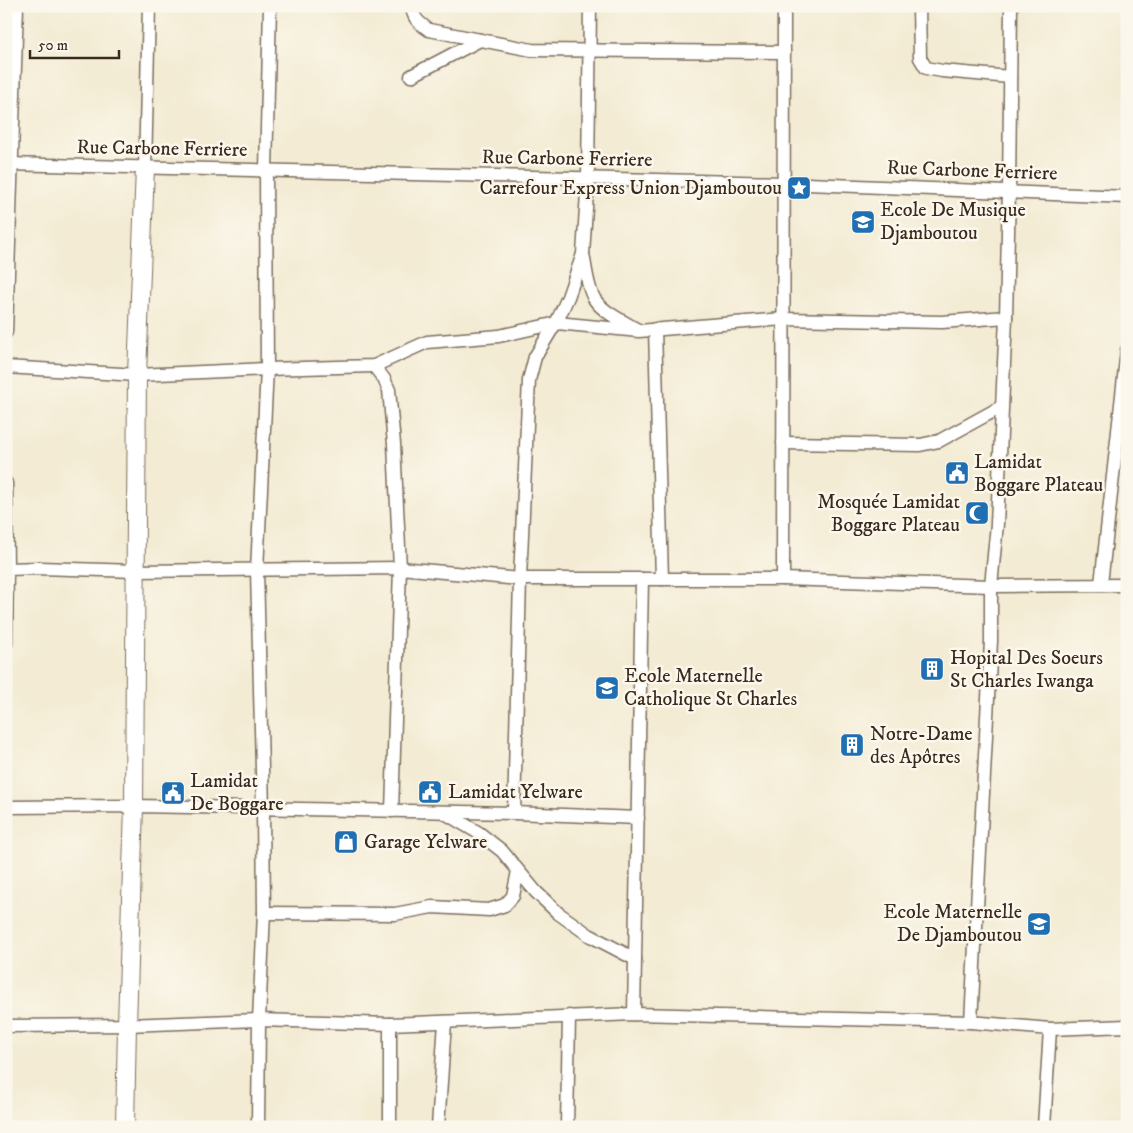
<svg xmlns="http://www.w3.org/2000/svg" width="1133" height="1133" font-family="'IM FELL DW Pica',serif">
	<style>
		.lines { fill: none; stroke-linecap: round; stroke-linejoin: round }
		.street-casing { stroke: #7b6e5d; stroke-width: 15 }
		.secondary-casing { stroke: #7b6e5d; stroke-width: 20 }
		.street { stroke: #fff; stroke-width: 12 }
		.secondary { stroke: #fff; stroke-width: 18 }
		.labels { text-anchor: middle; dominant-baseline: central; stroke-width: 5; stroke-linejoin: round; paint-order: stroke }
		.street-label { font-size: 20px; fill: #3b2a1e; stroke: #fbf7ec }
		.poi-label { font-size: 20px; fill: #3b2a1e; stroke: #fbf7ec; text-anchor: start }
	</style>
	<rect width="100%" height="100%" fill="#fbf7ec"/>
	<filter id="ink" filterUnits="userSpaceOnUse"><feTurbulence type="fractalNoise" baseFrequency=".02" numOctaves="2"/><feDisplacementMap in="SourceGraphic" scale="10" xChannelSelector="R" yChannelSelector="G"/><feConvolveMatrix kernelMatrix="1 2 1 2 8 2 1 2 1" color-interpolation-filters="sRGB"/></filter>
	<filter id="wash" filterUnits="userSpaceOnUse"><feTurbulence type="fractalNoise" baseFrequency=".0096" numOctaves="4" result="noise"/><feDisplacementMap in="SourceGraphic" scale="20" xChannelSelector="R" yChannelSelector="G"/><feGaussianBlur stdDeviation="1.12" result="paint"/><feColorMatrix in="noise" values="0 0 0 0 0 0 0 0 0 0 0 0 0 0 0 0 0 1.4 0 .05"/><feComposite in="paint" operator="in"/></filter>
	<g filter="url(#wash)">
		<rect width="100%" height="100%" fill="#f3ebd3"/>
	</g>
	<g filter="url(#ink)">
		<g class="lines">
			<defs>
				<g id="street">
					<path d="M 412,6 C 413,19 419,23 429,30 L 532,50 L 784,52"/>
					<polyline points="919,6 920,58 926,68 942,71 1010,77"/>
					<polyline points="411,76 480,40"/>
					<polyline points="6,164 783,183 1127,197"/>
					<polyline points="145,168 149,6"/>
					<path d="M 583,254 C 586,268 587,288 595,300 C 604,313 625,322 638,330"/>
					<polyline points="655,329 662,579"/>
					<polyline points="6,332 17,6"/>
					<polyline points="374,366 384,379 389,390 394,444 400,568 392,811"/>
					<polyline points="6,367 137,375 267,369 374,366 427,342 499,336 557,323 639,331 783,319 942,322 1006,317"/>
					<polyline points="783,443 920,445 939,441 1001,407"/>
					<polyline points="6,483 7,569"/>
					<polyline points="783,579 784,6"/>
					<polyline points="1101,584 1127,350"/>
					<polyline points="6,644 7,569 39,568 136,571 400,568 520,579 783,579 991,586 1127,585"/>
					<polyline points="6,807 134,806 514,813 638,818"/>
					<polyline points="445,813 479,833 502,851 536,892 558,913 589,935 635,959"/>
					<polyline points="514,813 520,579 529,380 535,357 558,319 568,297 583,254 588,178 590,6"/>
					<polyline points="264,913 395,914 432,907 489,910 505,905 513,896 518,871"/>
					<polyline points="634,1014 642,579"/>
					<polyline points="971,1022 991,641 991,586 997,524 1006,317 1009,191 1011,6"/>
					<polyline points="390,1024 390,1127"/>
					<polyline points="6,1026 127,1025 259,1020 390,1024 634,1014 971,1022 1050,1029 1127,1026"/>
					<polyline points="258,1127 259,1020 264,913 263,809 257,570 267,369 266,170 270,6"/>
					<polyline points="438,1127 445,1022"/>
					<polyline points="567,1127 569,1016"/>
					<polyline points="1044,1127 1050,1029"/>
				</g>
				<polyline id="secondary" points="125,1127 127,1025 134,806 137,375 145,168"/>
			</defs>
			<use href="#street" class="street-casing"/>
			<use href="#secondary" class="secondary-casing"/>
			<use href="#street" class="street"/>
			<use href="#secondary" class="secondary"/>
		</g>
	</g>
	<defs>
		<symbol id="sight-square" viewBox="-11 -11 22 22"><rect x="-9" y="-9" width="18" height="18" rx="4" fill="#1f6fb2" stroke="#fbf7ec"/><path d="M0-6L1.8-2.2L6-1.7L2.9 1.2L3.7 5.4L0 3.3L-3.7 5.4L-2.9 1.2L-6-1.7L-1.8-2.2Z" fill="#fff"/></symbol>
		<symbol id="university-square" viewBox="-11 -11 22 22"><rect x="-9" y="-9" width="18" height="18" rx="4" fill="#1f6fb2" stroke="#fbf7ec"/><path d="M0-5L7-2L0 1L-7-2ZM-4 1L0 2.5L4 1V4Q0 6-4 4Z" fill="#fff"/></symbol>
		<symbol id="civic-square" viewBox="-11 -11 22 22"><rect x="-9" y="-9" width="18" height="18" rx="4" fill="#1f6fb2" stroke="#fbf7ec"/><path d="M-.6-6.5H3V-4.5H.6V-3L4-1V1h2V6H-6V1h2V-1L-.6-3ZM-1.2 2.5V6h2.4V2.5Z" fill="#fff"/></symbol>
		<symbol id="mosque-square" viewBox="-11 -11 22 22"><rect x="-9" y="-9" width="18" height="18" rx="4" fill="#1f6fb2" stroke="#fbf7ec"/><path d="M3.5-4.9A6 6 0 1 0 3.5 4.9A5 5 0 1 1 3.5-4.9Z" fill="#fff"/></symbol>
		<symbol id="building-square" viewBox="-11 -11 22 22"><rect x="-9" y="-9" width="18" height="18" rx="4" fill="#1f6fb2" stroke="#fbf7ec"/><path d="M-4-6H4V6H1V3H-1V6H-4ZM-2.5-4.3h1.7v1.8h-1.7ZM.8-4.3h1.7v1.8H.8ZM-2.5-1h1.7V.8h-1.7ZM.8-1h1.7V.8H.8Z" fill="#fff"/></symbol>
		<symbol id="school-square" viewBox="-11 -11 22 22"><rect x="-9" y="-9" width="18" height="18" rx="4" fill="#1f6fb2" stroke="#fbf7ec"/><path d="M0-5L7-2L0 1L-7-2ZM-4 1L0 2.5L4 1V4Q0 6-4 4Z" fill="#fff"/></symbol>
		<symbol id="shop-square" viewBox="-11 -11 22 22"><rect x="-9" y="-9" width="18" height="18" rx="4" fill="#1f6fb2" stroke="#fbf7ec"/><path d="M-5-2.5h2.3a2.7 3.5 0 0 1 5.4 0H5L5.5 6h-11ZM-1.5-2.5h3a1.5 2.3 0 0 0-3 0Z" fill="#fff"/></symbol>
	</defs>
	<g fill-rule="evenodd">
		<use href="#sight-square" x="785" y="174" width="28" height="28"/>
		<use href="#university-square" x="849" y="208" width="28" height="28"/>
		<use href="#civic-square" x="943" y="459" width="28" height="28"/>
		<use href="#mosque-square" x="963" y="499" width="28" height="28"/>
		<use href="#building-square" x="918" y="655" width="28" height="28"/>
		<use href="#school-square" x="593" y="674" width="28" height="28"/>
		<use href="#building-square" x="838" y="731" width="28" height="28"/>
		<use href="#civic-square" x="416" y="778" width="28" height="28"/>
		<use href="#civic-square" x="159" y="779" width="28" height="28"/>
		<use href="#shop-square" x="332" y="828" width="28" height="28"/>
		<use href="#school-square" x="1025" y="910" width="28" height="28"/>
	</g>
	<g class="labels">
		<g class="street-label">
			<text transform="translate(162 149) rotate(1)">Rue Carbone Ferriere</text>
			<text transform="translate(567 159) rotate(1)">Rue Carbone Ferriere</text>
			<text transform="translate(972 171) rotate(2)">Rue Carbone Ferriere</text>
		</g>
		<g class="poi-label">
			<text x="782" y="188" text-anchor="end">Carrefour Express Union Djamboutou</text>
			<text x="880" y="210">Ecole De Musique<tspan x="880" dy="23">Djamboutou</tspan></text>
			<text x="974" y="462">Lamidat<tspan x="974" dy="23">Boggare Plateau</tspan></text>
			<text x="960" y="502" text-anchor="end">Mosquée Lamidat<tspan x="960" dy="23">Boggare Plateau</tspan></text>
			<text x="950" y="658">Hopital Des Soeurs<tspan x="950" dy="23">St Charles Iwanga</tspan></text>
			<text x="624" y="676">Ecole Maternelle<tspan x="624" dy="23">Catholique St Charles</tspan></text>
			<text x="870" y="734">Notre-Dame<tspan x="870" dy="23">des Apôtres</tspan></text>
			<text x="190" y="781">Lamidat<tspan x="190" dy="23">De Boggare</tspan></text>
			<text x="448" y="792">Lamidat Yelware</text>
			<text x="364" y="842">Garage Yelware</text>
			<text x="1022" y="912" text-anchor="end">Ecole Maternelle<tspan x="1022" dy="23">De Djamboutou</tspan></text>
		</g>
	</g>
	<rect width="1133" height="1133" fill="none" stroke="#fbf7ec" stroke-width="25"/>
	<path d="M30 50v8h89v-8" fill="none" stroke="#3b2a1e" stroke-width="2.5"/>
	<text x="38" y="50" font-size="15" fill="#3b2a1e" stroke="#fbf7ec" stroke-width="4" paint-order="stroke">50 m</text>
</svg>
